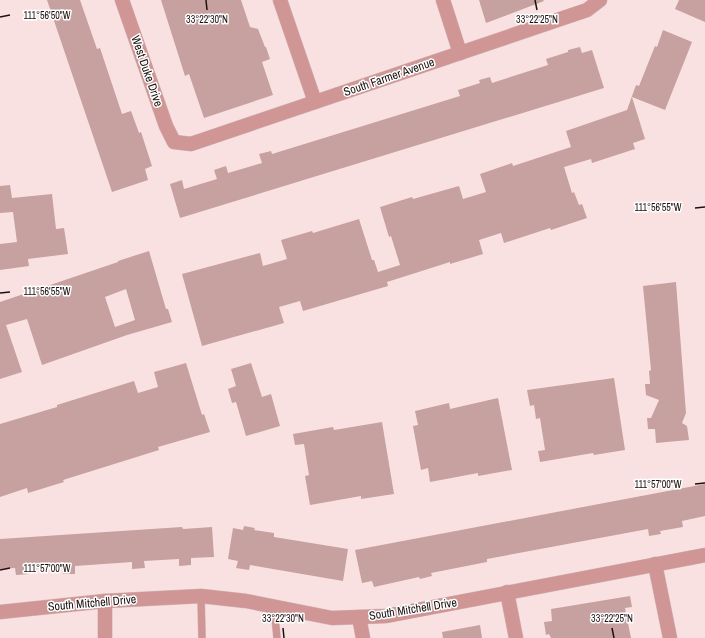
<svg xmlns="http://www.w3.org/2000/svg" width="705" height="638" font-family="'Archivo Narrow',sans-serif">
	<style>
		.building { fill: #c7a0a0; fill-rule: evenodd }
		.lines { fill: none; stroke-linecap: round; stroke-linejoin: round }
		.service-casing { stroke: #d2bbbb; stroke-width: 8 }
		.minor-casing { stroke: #d2bbbb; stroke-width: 15 }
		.service { stroke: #d09696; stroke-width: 7 }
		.minor { stroke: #d09696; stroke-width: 14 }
		.ticks { fill: none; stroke: #1d1010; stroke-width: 1.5 }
		.labels { text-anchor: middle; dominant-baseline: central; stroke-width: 3; stroke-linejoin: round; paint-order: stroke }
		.street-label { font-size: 12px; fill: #1d1010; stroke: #fff }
		.ticks-label { font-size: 10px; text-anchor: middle; fill: #1d1010; stroke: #fff; stroke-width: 3; stroke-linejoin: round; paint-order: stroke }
	</style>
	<rect width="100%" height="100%" fill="#fae1e1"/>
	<g class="building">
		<polygon points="47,0 80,0 97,49 100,48 122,114 131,111 139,133 141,132 152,166 145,169 148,180 112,192"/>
		<polygon points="161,0 241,0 250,27 258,29 265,47 266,47 270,59 262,62 273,95 204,118 189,74 185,76"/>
		<polygon points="479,0 543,0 544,1 486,23"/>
		<polygon points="679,0 705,0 705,22 675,9"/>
		<polygon points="663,30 692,42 665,110 632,97 645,139 633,143 635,149 592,163 591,159 564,167 572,193 574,192 579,205 582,204 587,218 551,230 550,228 504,243 501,233 479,240 483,254 450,264 450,262 387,282 388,286 303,311 300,301 279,307 284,323 202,346 182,274 260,253 263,266 287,259 281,240 312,231 313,233 359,219 372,260 374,260 378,272 400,265 391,236 389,237 380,207 412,197 413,199 459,186 463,199 486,192 480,174 512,163 513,166 571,147 566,131 627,110 636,85 639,86 655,46 657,47"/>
		<polygon points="580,47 582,53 592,50 604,88 180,218 170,184 182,180 184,189 217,179 214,170 226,166 228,173 262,163 259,154 271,151 272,154 460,96 458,90 480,83 479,80 490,77 492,83 548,65 546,59 568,52 568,50"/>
		<polygon points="10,185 12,198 52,194 56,229 64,228 68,254 28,259 29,266 0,270 0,244 17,242 13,212 0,213 0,186"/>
		<path d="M 149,251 L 166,309 L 168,309 L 172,322 L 127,335 L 42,365 L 27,319 L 6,325 L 22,372 L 0,379 L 0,302 L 118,262 L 118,261 ZM 126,289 L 135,320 L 115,327 L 105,297 Z"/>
		<polygon points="676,282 686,413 682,423 687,426 689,440 656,443 655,429 648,429 647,418 651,418 659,400 646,395 645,384 650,384 649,371 651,370 643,286"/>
		<polygon points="186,363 202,415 204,414 210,432 158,447 159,450 63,480 64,482 28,493 27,488 0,497 0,424 57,407 57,405 134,381 138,393 158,387 154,372"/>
		<polygon points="251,363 262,397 271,394 280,426 246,436 236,402 232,403 228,389 236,386 231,369"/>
		<polygon points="614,378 625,450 594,455 593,453 540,462 538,451 545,450 540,418 536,419 534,405 530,406 527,390"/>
		<polygon points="498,398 512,470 478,476 478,473 430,482 428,468 421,470 413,426 418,425 415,411 449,403 450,409"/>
		<polygon points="382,422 394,494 361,499 361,496 310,505 305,476 309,475 304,444 295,445 293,434 333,427 334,430"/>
		<polygon points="705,484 705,516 682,521 683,527 660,531 661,534 649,536 648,529 487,559 487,562 431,573 432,576 420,579 419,577 374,587 372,581 362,583 355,550"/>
		<polygon points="244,526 255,528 254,530 274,533 274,537 348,549 343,581 250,565 249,570 236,568 238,561 228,559 233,528 243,530"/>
		<polygon points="182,527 183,529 212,527 214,557 191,558 191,565 179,566 179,559 144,561 145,568 132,569 132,562 75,566 75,574 63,574 63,566 28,569 29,574 16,575 15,568 0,569 0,539"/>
		<polygon points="630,596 632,607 625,608 631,638 551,638 549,634 546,635 544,622 552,621 551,609"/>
		<polygon points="480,625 482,638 443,638 442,632"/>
	</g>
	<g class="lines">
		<defs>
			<g id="service">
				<polyline points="201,596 202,638"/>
				<polyline points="274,606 277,638"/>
			</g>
			<g id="minor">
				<polyline points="122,0 166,126 174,142 191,144 587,10 600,0"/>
				<polyline points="280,0 315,102"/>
				<polyline points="443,0 460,53"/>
				<polyline points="655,564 670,638"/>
				<polyline points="507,592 516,638"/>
				<polyline points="105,601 105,638"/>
				<polyline points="0,612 105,601 201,596 246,601 332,618 386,616 705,555"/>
				<polyline points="359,617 363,638"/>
			</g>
		</defs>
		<use href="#service" class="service-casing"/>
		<use href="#minor" class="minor-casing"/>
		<use href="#service" class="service"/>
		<use href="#minor" class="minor"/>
	</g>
	<path class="ticks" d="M 206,0 L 207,10M 535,0 L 537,10M 0,17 L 10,15M 695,208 L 705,207M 0,293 L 10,292M 695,484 L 705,483M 0,570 L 10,568M 283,628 L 284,638M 612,628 L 614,638"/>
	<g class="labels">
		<g class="street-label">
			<text transform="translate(147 71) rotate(71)">West Duke Drive</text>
			<text transform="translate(389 77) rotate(-19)">South Farmer Avenue</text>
			<text transform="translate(92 603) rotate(-5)">South Mitchell Drive</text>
			<text transform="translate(413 609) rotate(-9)">South Mitchell Drive</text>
		</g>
	</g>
	<g class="ticks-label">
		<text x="47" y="19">111°56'50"W</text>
		<text x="207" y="23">33°22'30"N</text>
		<text x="537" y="23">33°22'25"N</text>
		<text x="658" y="211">111°56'55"W</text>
		<text x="47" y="295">111°56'55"W</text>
		<text x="658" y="488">111°57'00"W</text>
		<text x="47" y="572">111°57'00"W</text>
		<text x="283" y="622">33°22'30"N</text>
		<text x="612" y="622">33°22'25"N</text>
	</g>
</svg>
